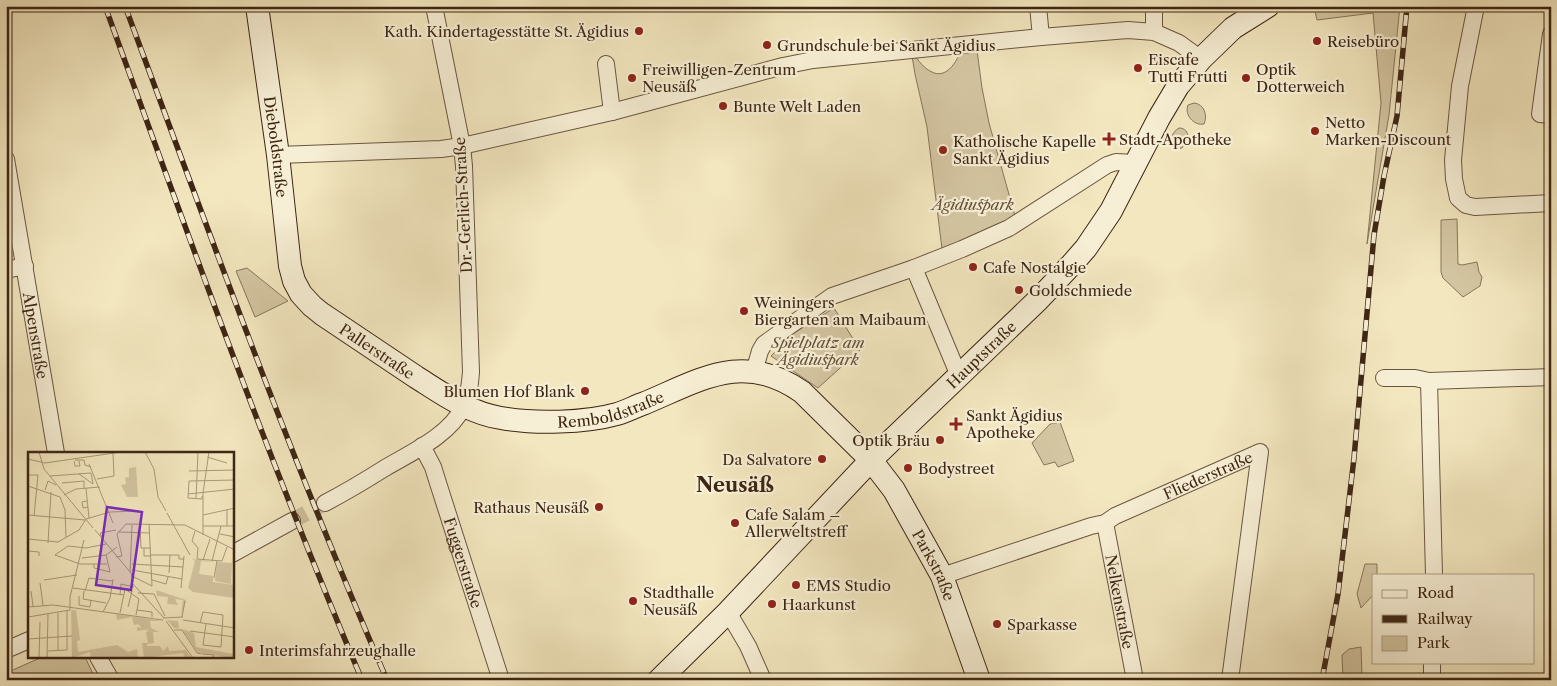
<svg xmlns="http://www.w3.org/2000/svg" width="1557" height="686" font-family="'Libre Caslon Text',serif">
	<style>
		.green { fill: #d4c6a2; stroke: #88765c }
		.lines { fill: none; stroke-linecap: round; stroke-linejoin: round }
		.street-tunnel { stroke: #cfc09d; stroke-width: 16; stroke-dasharray: 16 8; stroke-linecap: butt }
		.street-casing { stroke: #6a5640; stroke-width: 18 }
		.secondary-casing { stroke: #3d2615; stroke-width: 24 }
		.street { stroke: #f7efd5; stroke-width: 16 }
		.secondary { stroke: #f7efd5; stroke-width: 22 }
		.rail-casing { stroke: #3d2615; stroke-width: 5.5 }
		.rail { stroke: #f7efd5; stroke-width: 4; stroke-dasharray: 11; stroke-linecap: butt }
		.poi-dot { fill: #8f2418; stroke: #f7efd5; stroke-width: 2 }
		.labels { text-anchor: middle; dominant-baseline: central; stroke-width: 4.5; stroke-linejoin: round; paint-order: stroke }
		.poi-label { font-size: 15px; fill: #3d2615; stroke: #f7efd5; text-anchor: start }
		.street-label { font-size: 15px; fill: #3d2615; stroke: #f7efd5 }
		.park-label { font-size: 15px; font-style: italic; fill: #634e38; stroke: #f7efd5 }
		.district-label { font-size: 20px; font-weight: bold; fill: #3d2615; stroke: #f7efd5 }
		.inset-road { fill: none; stroke: #aa9a7b; stroke-width: 1 }
		.view { fill: #7b2cbf; fill-opacity: 0.15; stroke: #7b2cbf; stroke-width: 2.5 }
		.inset-edge { fill: none; stroke: #3d2615; stroke-width: 2.5 }
	</style>
	<rect width="100%" height="100%" fill="#f3e7bf"/>
	<filter id="stains"><feTurbulence type="fractalNoise" baseFrequency=".004" numOctaves="4"/><feColorMatrix values="0 0 0 0 .2 0 0 0 0 .09 0 0 0 0 .02 0 0 0 .5 -.17"/></filter>
	<radialGradient id="worn" r=".72"><stop offset=".6" stop-color="#630" stop-opacity="0"/><stop offset="1" stop-color="#630" stop-opacity=".3"/></radialGradient>
	<g class="green">
		<polygon points="1330,6 1400,6 1389,115 1367,244 1381,103 1373,13 1317,20 1315,11"/>
		<path d="M 976,43 L 982,88 L 989,123 L 1017,223 L 943,257 L 927,127 L 915,74 L 911,50 C 916,57 922,67 930,71 C 948,82 959,57 963,45 Z"/>
		<path d="M 1194,103 C 1204,104 1208,115 1204,124 C 1194,126 1184,115 1188,105 Z"/>
		<path d="M 1179,128 C 1185,128 1188,132 1188,138 L 1182,148 L 1175,149 L 1172,146 C 1170,139 1172,132 1179,128 Z"/>
		<polygon points="1457,219 1458,264 1462,265 1477,262 1479,272 1482,277 1480,286 1463,297 1443,278 1441,272 1441,220"/>
		<polygon points="247,268 288,301 255,317 236,271"/>
		<polygon points="834,308 860,350 818,388 771,356 791,335"/>
		<polygon points="1060,422 1074,461 1058,467 1055,462 1044,465 1032,443 1050,424"/>
		<polygon points="1365,564 1377,564 1377,575 1373,575 1373,595 1361,608 1357,594"/>
		<polygon points="1361,647 1362,675 1360,680 1343,680 1342,655 1349,649"/>
		<polygon points="42,657 85,657 96,680 6,680 6,673"/>
	</g>
	<g class="lines">
		<polyline class="street-tunnel" points="292,521 325,503"/>
		<defs>
			<g id="street">
				<polyline points="1038,6 1041,37"/>
				<polyline points="1476,6 1460,86 1453,160 1454,179 1458,198 1466,205 1475,207 1551,203"/>
				<polyline points="1154,32 1154,6"/>
				<polyline points="1551,34 1540,114 1551,115"/>
				<polyline points="606,64 612,112"/>
				<polyline points="278,155 441,149 462,146 612,112 783,66 813,60 1041,37 1128,30 1154,32 1179,43 1201,59"/>
				<path id="s1" d="M 6,159 L 56,453"/>
				<polyline points="914,268 962,249 1009,228 1107,165 1116,162 1136,163"/>
				<polyline points="6,270 25,266"/>
				<polyline points="754,372 760,351 764,344 832,296 914,268 959,376"/>
				<polyline points="1384,378 1415,378 1429,381 1551,377"/>
				<polyline points="1429,381 1434,575"/>
				<path id="s2" d="M 422,446 L 433,467 L 438,483 L 501,680"/>
				<path d="M 325,503 C 346,492 366,480 385,468 C 412,452 449,436 464,406 C 469,396 470,384 471,372 L 464,166 L 462,146 L 434,6"/>
				<path id="s3" d="M 1105,523 L 1135,680"/>
				<polyline points="232,554 292,521"/>
				<path id="s4" d="M 942,576 L 1091,526 L 1105,523 L 1115,516 L 1260,452 L 1230,680"/>
				<polyline points="728,612 748,646 763,680"/>
				<polyline points="6,650 29,640"/>
				<polyline points="98,657 111,680"/>
				<polyline points="1432,662 1432,680"/>
			</g>
			<g id="secondary">
				<path id="s5" d="M 257,6 L 278,155 L 290,266 L 294,281 L 301,294 L 312,306 L 322,314 C 353,335 385,356 416,377 C 443,394 469,413 501,418 C 534,424 585,423 617,414 C 627,411 636,406 645,403 C 702,379 744,351 802,392 L 871,460 L 894,490 L 942,576 L 979,680"/>
				<path id="s6" d="M 659,680 L 728,612 L 871,460 L 1038,300 L 1072,264 L 1086,248 L 1111,211 L 1159,118 L 1178,86 L 1201,59 L 1233,28 L 1268,6"/>
			</g>
		</defs>
		<use href="#street" class="street-casing"/>
		<use href="#secondary" class="secondary-casing"/>
		<use href="#street" class="street"/>
		<use href="#secondary" class="secondary"/>
		<defs>
			<g id="rail">
				<path d="M 105,6 C 187,232 268,459 362,680"/>
				<path d="M 125,6 C 209,232 291,459 387,680"/>
				<polyline points="1322,680 1338,594 1354,458 1374,235 1384,176 1397,116 1407,6"/>
			</g>
		</defs>
		<use href="#rail" class="rail-casing"/>
		<use href="#rail" class="rail"/>
	</g>
	<g class="poi-dot">
		<circle cx="639" cy="31" r="5"/>
		<circle cx="1317" cy="41" r="5"/>
		<circle cx="767" cy="45" r="5"/>
		<circle cx="1138" cy="68" r="5"/>
		<circle cx="632" cy="78" r="5"/>
		<circle cx="1246" cy="78" r="5"/>
		<circle cx="723" cy="106" r="5"/>
		<circle cx="1315" cy="131" r="5"/>
		<path d="M1106.5 131.5h5v5h5v5h-5v5h-5v-5h-5v-5h5z"/>
		<circle cx="943" cy="150" r="5"/>
		<circle cx="973" cy="267" r="5"/>
		<circle cx="1019" cy="290" r="5"/>
		<circle cx="744" cy="311" r="5"/>
		<circle cx="585" cy="391" r="5"/>
		<path d="M953.5 416.5h5v5h5v5h-5v5h-5v-5h-5v-5h5z"/>
		<circle cx="940" cy="440" r="5"/>
		<circle cx="822" cy="459" r="5"/>
		<circle cx="908" cy="468" r="5"/>
		<circle cx="599" cy="507" r="5"/>
		<circle cx="735" cy="523" r="5"/>
		<circle cx="796" cy="585" r="5"/>
		<circle cx="633" cy="601" r="5"/>
		<circle cx="772" cy="604" r="5"/>
		<circle cx="997" cy="624" r="5"/>
		<circle cx="249" cy="650" r="5"/>
	</g>
	<g class="labels">
		<g class="poi-label">
			<text x="629" y="31" text-anchor="end">Kath. Kindertagesstätte St. Ägidius</text>
			<text x="1327" y="41">Reisebüro</text>
			<text x="777" y="45">Grundschule bei Sankt Ägidius</text>
			<text x="1148" y="59">Eiscafe<tspan x="1148" dy="17">Tutti Frutti</tspan></text>
			<text x="642" y="69">Freiwilligen-Zentrum<tspan x="642" dy="17">Neusäß</tspan></text>
			<text x="1256" y="69">Optik<tspan x="1256" dy="17">Dotterweich</tspan></text>
			<text x="733" y="106">Bunte Welt Laden</text>
			<text x="1325" y="122">Netto<tspan x="1325" dy="17">Marken-Discount</tspan></text>
			<text x="1119" y="139">Stadt-Apotheke</text>
			<text x="953" y="141">Katholische Kapelle<tspan x="953" dy="17">Sankt Ägidius</tspan></text>
			<text x="983" y="267">Cafe Nostalgie</text>
			<text x="1029" y="290">Goldschmiede</text>
			<text x="754" y="302">Weiningers<tspan x="754" dy="17">Biergarten am Maibaum</tspan></text>
			<text x="575" y="391" text-anchor="end">Blumen Hof Blank</text>
			<text x="966" y="415">Sankt Ägidius<tspan x="966" dy="17">Apotheke</tspan></text>
			<text x="930" y="440" text-anchor="end">Optik Bräu</text>
			<text x="812" y="459" text-anchor="end">Da Salvatore</text>
			<text x="918" y="468">Bodystreet</text>
			<text x="589" y="507" text-anchor="end">Rathaus Neusäß</text>
			<text x="745" y="514">Cafe Salam –<tspan x="745" dy="17">Allerweltstreff</tspan></text>
			<text x="806" y="585">EMS Studio</text>
			<text x="643" y="592">Stadthalle<tspan x="643" dy="17">Neusäß</tspan></text>
			<text x="782" y="604">Haarkunst</text>
			<text x="1007" y="624">Sparkasse</text>
			<text x="259" y="650">Interimsfahrzeughalle</text>
		</g>
		<g class="street-label">
			<text stroke="none"><textPath href="#s5" startOffset="142">Dieboldstraße</textPath></text>
			<text transform="translate(463 205) rotate(-93)">Dr.-Gerlich-Straße</text>
			<text stroke="none"><textPath href="#s1" startOffset="179">Alpenstraße</textPath></text>
			<text stroke="none"><textPath href="#s5" startOffset="388">Pallerstraße</textPath></text>
			<text stroke="none"><textPath href="#s6" startOffset="458">Hauptstraße</textPath></text>
			<text stroke="none"><textPath href="#s5" startOffset="641">Remboldstraße</textPath></text>
			<text stroke="none"><textPath href="#s4" startOffset="285">Fliederstraße</textPath></text>
			<text stroke="none"><textPath href="#s2" startOffset="124">Fuggerstraße</textPath></text>
			<text stroke="none"><textPath href="#s5" startOffset="1064">Parkstraße</textPath></text>
			<text stroke="none"><textPath href="#s3" startOffset="80">Nelkenstraße</textPath></text>
		</g>
		<g class="park-label">
			<text x="973" y="204">Ägidiuspark</text>
			<text x="818" y="342">Spielplatz am<tspan x="818" dy="17">Ägidiuspark</tspan></text>
		</g>
		<g class="district-label">
			<text x="735" y="485">Neusäß</text>
		</g>
	</g>
	<g transform="translate(28 452)">
		<rect width="206" height="206" fill="#f3e7bf"/>
		<path d="M 108,15 L 110,45 L 99,45 L 93,33 L 98,32 L 97,26 L 101,25 L 101,16 ZM 164,107 L 188,110 L 173,109 L 171,122 L 185,124 L 185,130 L 206,133 L 206,146 L 165,140 L 160,136 L 167,109 ZM 189,110 L 204,111 L 203,132 L 187,129 ZM 128,138 L 158,148 L 153,164 L 155,148 L 147,147 L 150,153 L 139,152 L 140,145 L 129,144 ZM 43,158 L 48,158 L 52,188 L 49,189 L 50,200 L 89,193 L 100,200 L 109,197 L 110,205 L 63,206 L 62,200 L 44,206 ZM 88,162 L 134,169 L 122,169 L 123,176 L 131,180 L 125,180 L 126,191 L 119,192 L 119,194 L 132,194 L 135,199 L 140,194 L 141,199 L 158,198 L 163,206 L 157,206 L 155,201 L 116,206 L 114,191 L 120,191 L 118,180 L 122,179 L 118,179 L 122,177 L 109,179 L 109,175 L 114,176 L 110,172 L 106,173 L 104,165 L 89,168 ZM 139,168 L 150,169 L 151,176 L 166,181 L 168,195 L 205,202 L 206,197 L 206,206 L 170,201 L 154,177 L 146,176 Z" fill="#d4c6a2"/>
		<path class="inset-road" d="M 11,0 L 16,17 L 65,76M 117,0 L 126,17 L 130,45 L 138,59M 179,5 L 199,11M 0,7 L 17,11 L 93,0M 47,8 L 56,8 L 57,13 L 63,15M 46,9 L 47,14 L 52,14 L 51,9M 61,12 L 85,71M 161,19 L 207,18M 51,22 L 65,32M 0,23 L 10,23 L 6,64M 22,24 L 63,21 L 65,32M 69,27 L 86,24 L 85,1M 34,31 L 56,29 L 56,36M 0,34 L 32,45 L 37,58 L 38,85M 58,36 L 61,66M 17,38 L 20,29 L 28,33M 160,42 L 207,37M 36,43 L 48,37 L 72,35M 174,44 L 174,47 L 160,46 L 161,29 L 207,28M 168,47 L 170,0M 59,49 L 54,50 L 55,56 L 60,55M 199,57 L 199,74M 139,61 L 162,103M 0,63 L 57,68M 175,63 L 207,56M 58,67 L 82,60 L 111,59M 121,72 L 124,134M 112,73 L 113,96 L 123,96M 175,74 L 207,74M 67,78 L 103,121 L 105,130M 167,79 L 164,89 L 170,96 L 169,107 L 194,109 L 199,95M 90,80 L 122,81M 192,82 L 207,85M 175,83 L 175,41 L 181,0M 73,84 L 72,81 L 88,78M 0,87 L 30,90 L 51,78 L 58,67M 20,91 L 23,40M 78,92 L 58,96 L 40,94 L 27,103 L 52,112 L 79,112M 116,96 L 116,104 L 123,104M 0,99 L 11,100 L 11,104M 123,103 L 151,103 L 151,107 L 156,107M 88,105 L 94,104 L 89,82 L 98,72 L 157,73 L 207,98M 54,106 L 78,103 L 89,95M 175,108 L 182,87M 184,109 L 193,74M 66,112 L 66,116 L 82,120 L 78,103M 104,112 L 155,115M 104,118 L 154,127M 102,120 L 104,73M 141,121 L 142,103M 104,124 L 124,134M 186,126 L 189,109M 16,128 L 49,123M 124,128 L 138,132 L 140,125M 12,131 L 15,153M 105,132 L 136,166M 45,136 L 96,143M 153,136 L 156,104M 3,139 L 5,154M 56,139 L 55,147 L 78,151M 57,139 L 61,126 L 84,129M 110,141 L 126,142 L 137,164M 92,143 L 93,132 L 106,135M 51,144 L 51,153 L 62,155 L 63,148M 0,155 L 25,153 L 135,168M 100,155 L 104,139M 109,158 L 124,160 L 124,165M 75,160 L 82,146 L 85,127M 92,161 L 97,137 L 111,147 L 108,163M 0,165 L 42,158 L 42,145 L 56,88M 154,165 L 157,149M 135,166 L 155,165M 155,168 L 207,176M 138,169 L 165,206M 172,171 L 175,160 L 195,163 L 193,195 L 175,193 L 178,172M 146,178 L 154,178 L 169,201 L 173,202M 162,179 L 207,185M 0,187 L 44,184M 30,198 L 30,161M 20,199 L 39,198 L 39,159M 174,202 L 186,203 L 185,206M 11,206 L 12,170M 19,206 L 20,162M 189,206 L 207,206"/>
		<path class="view" d="M 79,55 L 114,60 L 103,138 L 68,133 Z"/>
		<rect width="206" height="206" class="inset-edge"/>
	</g>
	<rect width="1557" height="686" fill="none" stroke="#f3e7bf" stroke-width="25"/>
	<rect x="8" y="8" width="1542" height="671" fill="none" stroke="#3d2615" stroke-width="2.5"/>
	<rect x="12" y="12" width="1532" height="661" fill="none" stroke="#3d2615"/>
	<rect x="1372" y="574" width="162" height="90" fill="#f7efd5" stroke="#ad9f88"/>
	<rect x="1382" y="590" width="25" height="8" fill="#f7efd5" stroke="#ad9f88"/>
	<text x="1417" y="598" font-size="15" fill="#3d2615">Road</text>
	<rect x="1382" y="615" width="25" height="8" fill="#3d2615" stroke="#ad9f88"/>
	<text x="1417" y="624" font-size="15" fill="#3d2615">Railway</text>
	<rect x="1382" y="636" width="25" height="15" fill="#d4c6a2" stroke="#ad9f88"/>
	<text x="1417" y="648" font-size="15" fill="#3d2615">Park</text>
	<rect width="100%" height="100%" filter="url(#stains)"/>
	<rect width="100%" height="100%" fill="url(#worn)"/>
</svg>
